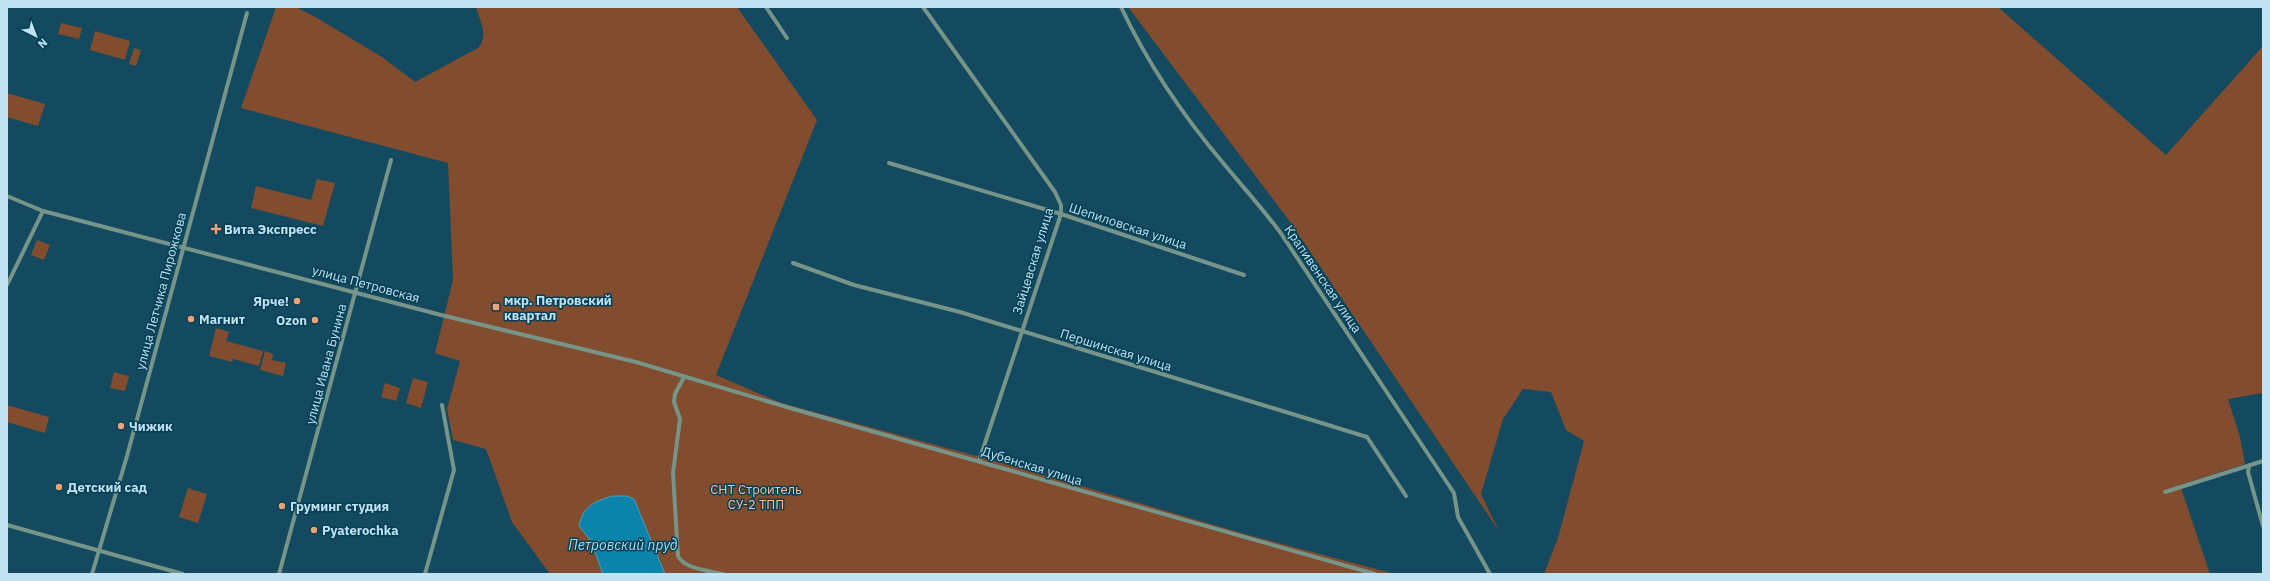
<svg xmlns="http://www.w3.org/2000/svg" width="2270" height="581" font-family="'IBM Plex Sans',sans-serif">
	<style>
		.green { fill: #824c2e }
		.water { fill: #0c83aa; stroke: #42a0c0 }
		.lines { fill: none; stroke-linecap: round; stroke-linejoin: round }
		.minor { stroke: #779488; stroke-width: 4 }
		.poi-dot { fill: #f0a279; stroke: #033f54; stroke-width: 1.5 }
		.labels { text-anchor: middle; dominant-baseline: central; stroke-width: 3; stroke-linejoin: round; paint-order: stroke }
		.street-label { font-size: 13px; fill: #c1e2f2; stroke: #033f54 }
		.poi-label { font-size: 13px; font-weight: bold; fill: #c1e2f2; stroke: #033f54; text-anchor: start }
		.park-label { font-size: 13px; fill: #fec0a0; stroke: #033f54 }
		.water-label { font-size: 14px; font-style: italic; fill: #b0ddf2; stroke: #033f54 }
	</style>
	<rect width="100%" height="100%" fill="#134a5f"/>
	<g class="green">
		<path d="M 276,7 L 296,7 L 317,18 L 382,57 L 415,82 L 478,48 C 489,36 480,21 476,7 L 737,7 L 817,120 L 716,375 L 781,403 L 1013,466 L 1248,535 L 1395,574 L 550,574 L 512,522 L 486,449 L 453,440 L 447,409 L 460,361 L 435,353 L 453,280 L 448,163 L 241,108 Z"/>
		<polygon points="1128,7 1998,7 2166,155 2263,46 2263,393 2228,399 2240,437 2245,464 2180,485 2210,574 1544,574 1558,538 1584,441 1566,430 1551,392 1523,389 1503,419 1481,494 1499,531 1288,219"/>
		<polygon points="61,23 82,28 79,39 58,34"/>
		<polygon points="95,31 130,41 125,60 90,50"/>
		<polygon points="134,48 141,50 136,66 129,64"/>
		<polygon points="7,93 45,104 38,126 7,117"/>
		<polygon points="317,179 335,183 323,226 251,208 256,186 311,200"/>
		<polygon points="37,240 50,245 44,260 31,255"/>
		<polygon points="216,328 229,332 226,341 263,351 259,366 233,359 232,362 209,356"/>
		<polygon points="265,351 273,354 272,360 286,363 283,376 260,370"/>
		<polygon points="114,372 129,376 125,391 110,388"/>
		<polygon points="413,378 428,382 421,408 406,403"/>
		<polygon points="385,383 400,388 396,401 381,397"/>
		<polygon points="7,405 49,417 45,433 7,422"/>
		<polygon points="188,488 207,494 198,523 179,517"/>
	</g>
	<path class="water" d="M 612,496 L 627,496 L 634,499 L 665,574 L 603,574 L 591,541 L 579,526 C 583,506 594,502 612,496 Z"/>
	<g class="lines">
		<g class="minor">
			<polyline points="766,7 787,38"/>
			<polyline points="923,7 1055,192 1061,205 1061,214 979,461"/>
			<path d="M 1121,7 C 1147,62 1184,117 1224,164 C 1243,187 1262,208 1280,232 L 1454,493 L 1458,517 L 1490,574"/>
			<polyline points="889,163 1061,214 1244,275"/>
			<polyline points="7,196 43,211 441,315 636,362 790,408 1375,574"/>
			<polyline points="793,263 854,285 960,312 1367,437 1406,496"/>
			<polyline points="7,285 43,211"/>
			<path d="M 684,377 L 675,394 L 674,402 L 680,419 L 673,473 L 678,556 C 684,569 710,571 723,574"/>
			<polyline points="2249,466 2248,472 2263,526"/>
			<polyline points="2165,492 2263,461"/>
			<polyline points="7,525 183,574"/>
			<polyline points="92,574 127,456 247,13"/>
			<polyline points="279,574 391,160"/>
			<polyline points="425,574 454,470 442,405"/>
		</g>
	</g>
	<g class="poi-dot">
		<path d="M214 223h4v4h4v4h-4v4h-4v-4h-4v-4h4z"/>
		<circle cx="297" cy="301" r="4"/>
		<rect x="492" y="303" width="8" height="8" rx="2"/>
		<circle cx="191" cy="319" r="4"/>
		<circle cx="315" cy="320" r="4"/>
		<circle cx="121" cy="426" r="4"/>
		<circle cx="59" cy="487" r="4"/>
		<circle cx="282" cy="506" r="4"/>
		<circle cx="314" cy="530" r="4"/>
	</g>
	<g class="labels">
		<g class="street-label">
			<text transform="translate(1128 226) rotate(18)">Шепиловская улица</text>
			<text transform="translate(1033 261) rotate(-73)">Зайцевская улица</text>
			<text transform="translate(1323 279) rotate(56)">Крапивенская улица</text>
			<text transform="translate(366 284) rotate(15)">улица Петровская</text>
			<text transform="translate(161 291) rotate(-75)">улица Летчика Пирожкова</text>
			<text transform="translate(1116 350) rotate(17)">Першинская улица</text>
			<text transform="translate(326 364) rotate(-75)">улица Ивана Бунина</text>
			<text transform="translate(1032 466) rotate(17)">Дубенская улица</text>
		</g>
		<g class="poi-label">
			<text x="224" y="229">Вита Экспресс</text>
			<text x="504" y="300">мкр. Петровский<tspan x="504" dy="15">квартал</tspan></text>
			<text x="289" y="301" text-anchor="end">Ярче!</text>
			<text x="199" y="319">Магнит</text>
			<text x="307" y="320" text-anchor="end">Ozon</text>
			<text x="129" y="426">Чижик</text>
			<text x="67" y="487">Детский сад</text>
			<text x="290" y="506">Груминг студия</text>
			<text x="322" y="530">Pyaterochka</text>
		</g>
		<g class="park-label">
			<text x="756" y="489">СНТ Строитель<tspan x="756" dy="15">СУ-2 ТПП</tspan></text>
		</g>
		<g class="water-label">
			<text x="623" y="545">Петровский пруд</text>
		</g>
	</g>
	<rect width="2270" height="581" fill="none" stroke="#c1e2f2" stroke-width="16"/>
	<g transform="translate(36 36) rotate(138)" stroke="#033f54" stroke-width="3" paint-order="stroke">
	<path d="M0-3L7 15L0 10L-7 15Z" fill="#c1e2f2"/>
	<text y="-6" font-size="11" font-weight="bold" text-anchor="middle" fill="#c1e2f2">N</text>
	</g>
</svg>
